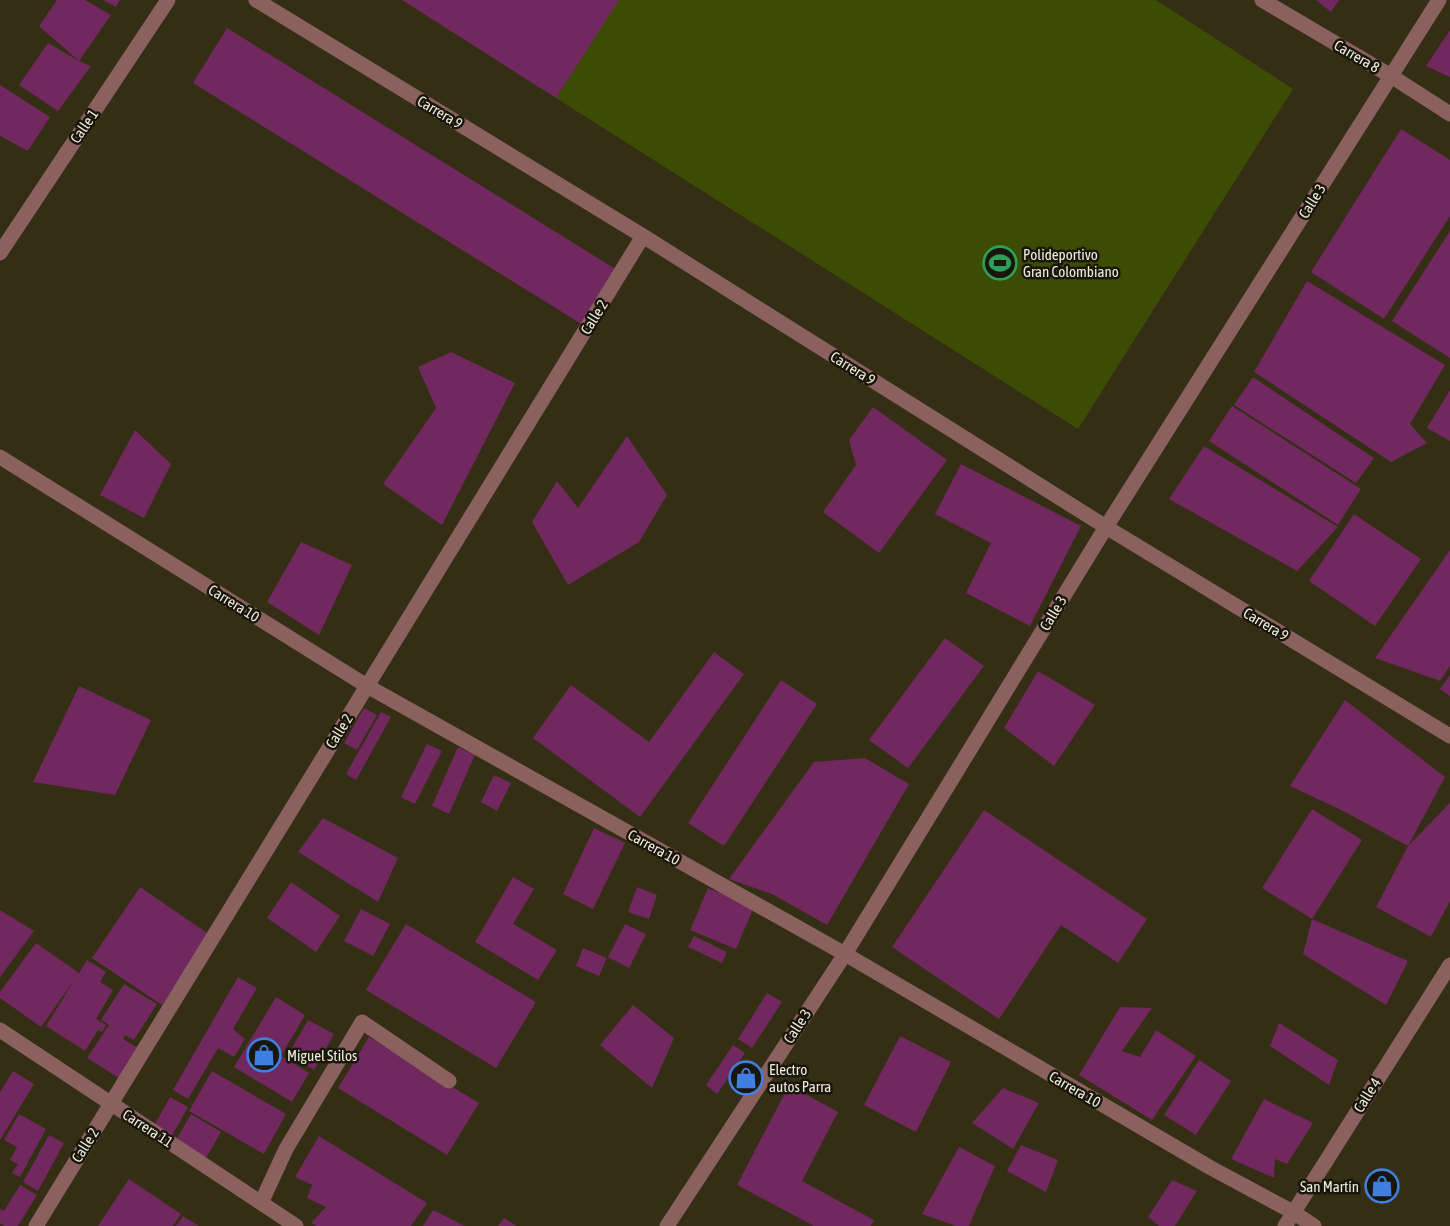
<svg xmlns="http://www.w3.org/2000/svg" width="1450" height="1226" font-family="'Asap Condensed',sans-serif">
<rect width="100%" height="100%" fill="#342e14"/>
<!-- green -->
<path fill="#3d4c05" d="M614,0h542l137,89 -215,340 -522,-331z"/>
<!-- building -->
<path fill="#70285f" d="M57,0h28l26,15 -32,46 12,5 -33,45 -39,-26 29,-42 31,18 -40,-35z
M103,0h17l-4,7z
M402,0h217l-63,98z
M1316,0h23l-8,12z
M227,28l390,242 -34,55 -390,-242z
M1450,30v47l-24,-11z
M0,85l50,32 -22,34 -28,-15z
M1401,129l49,31v56l-66,103 -73,-47z
M1450,231v127l-58,-37z
M1307,281l138,84 -35,59 17,19 -36,19 -137,-90z
M451,352l64,31 -73,142 -59,-41 53,-76 -18,-41z
M1253,377l121,81 -18,25 -122,-78z
M1450,390v51l-23,-13z
M1232,406l129,83 -23,36 -129,-84z
M873,407l74,53 -68,93 -56,-41 33,-47 -7,-25z
M135,430l36,34 -27,54 -44,-23z
M627,436l40,59 -28,47 -71,43 -36,-63 25,-41 21,27z
M1204,446l134,81 -41,44 -128,-72z
M961,464l120,62 -51,100 -64,-33 25,-50 -56,-29z
M1354,514l67,45 -46,67 -66,-45z
M301,542l51,23 -33,70 -52,-33z
M1450,550v116l-10,15 -65,-23z
M945,638l39,28 -76,102 -39,-28z
M714,652l30,22 -104,143 -107,-79 38,-53 78,57z
M1038,671l57,34 -41,61 -50,-38z
M1450,675v21l-10,-7z
M781,680l36,24 -93,142 -36,-23z
M79,686l72,34 -36,75 -82,-13z
M1345,700l100,77 -37,69 -65,-35 -53,-25z
M364,708l13,7 -20,35 -13,-7z
M381,712l10,5 -35,63 -10,-6z
M427,744l15,7 -27,53 -14,-7z
M458,747l17,8 -26,59 -17,-8z
M865,758l44,26 -82,141 -55,-31 -43,-15 85,-117z
M494,775l17,8 -14,28 -16,-9z
M1450,803v98l-19,36 -55,-30 32,-61z
M1312,809l50,31 -50,79 -50,-31z
M984,810l163,109 -29,44 -57,-38 -62,94 -107,-72z
M323,818l75,40 -20,44 -80,-50z
M594,828l31,15 -32,66 -30,-15z
M513,877l21,12 -21,35 44,26 -19,30 -63,-38z
M291,882l49,34 -24,36 -49,-34z
M140,887l70,48 -48,70 -70,-47z
M637,887l20,8 -8,24 -21,-7z
M708,888l46,19 -18,42 -46,-19z
M361,909l29,15 -17,32 -29,-15z
M0,910l34,21 -34,46z
M1312,919l96,42 -22,44 -83,-51z
M406,924l130,78 -40,66 -130,-78z
M625,924l21,10 -17,34 -21,-11z
M694,936l33,16 -5,11 -34,-16z
M36,943l43,30 8,-13 19,12 -6,10 13,8 -17,29 10,6 -4,7 -4,-2 -13,21 -39,-25 29,-47 -34,48 -41,-29v-6z
M583,948l24,10 -8,18 -23,-10z
M238,977l19,11 -24,41 12,10 -11,18 -16,-9 -30,51 -15,-9z
M124,984l33,20 -23,36 -9,-5 -2,4 15,9 -19,30 -32,-20 22,-33 -8,-5z
M767,993l15,9 -30,46 -14,-9z
M276,997l29,18 -24,41 28,17 -17,29 -58,-35z
M633,1005l41,33 -22,50 -52,-43z
M1120,1007l32,1 -30,43 18,6 16,-27 40,26 -44,64 -73,-45z
M308,1020l26,14 -20,36 -14,-9 3,-7 -11,-6z
M1279,1023l59,37 -9,25 -59,-39z
M900,1036l51,26 -35,70 -52,-27z
M369,1037l110,66 -32,52 -109,-67z
M733,1045l12,8 -28,41 -11,-9z
M1199,1060l32,21 -35,54 -32,-20z
M13,1071l21,13 -34,56v-48z
M212,1071l74,43 -22,40 -75,-43z
M789,1085l49,27 -36,69 72,39 -3,6h-57l-77,-41z
M1003,1088l36,15 -26,46 -41,-26z
M170,1097l18,10 -16,29 -18,-10z
M1264,1099l49,24 -26,41 -12,-5 -1,19 -43,-19z
M19,1114l27,15 -26,48 -8,-4 6,-9 -8,-4 7,-13 -13,-7z
M191,1114l30,18 -15,26 -30,-18z
M49,1135l15,8 -26,48 -15,-9z
M319,1136l108,67 -16,23h-94l-6,-3 15,-16 -19,-9 5,-13 -17,-8z
M1021,1145l37,15 -12,32 -39,-21z
M959,1147l36,19 -26,60h-13l-34,-12z
M129,1179l52,35 -8,12h-75z
M1172,1180l25,11 -22,35h-16l-11,-9z
M20,1185l17,10 -19,31h-13l-5,-3v-14l4,2z
M433,1210l32,16h-42z
M183,1216l16,10h-23z
M504,1218l13,8h-19z"/>
<g fill="none" stroke-linecap="round" stroke-linejoin="round">
<!-- minor -->
<path stroke="#8b6160" stroke-width="15" d="M256,0l387,236 463,291 344,209
M1262,0l129,76 59,38
M0,253l168,-253
M0,457l367,229 478,268 366,214 82,44 21,14
M0,1030l296,196
M261,1203l25,-54 76,-127 87,59
M36,1226l607,-990
M667,1226l178,-272 261,-427 333,-527
M1285,1226l165,-261"/>
</g>
<!-- icons -->
<defs>
<symbol id="stadium-ring" viewBox="-11 -11 22 22"><circle r="9.5" fill="#19160b" stroke="#2e9e5b" stroke-width="1.5"/><path d="M0-5a6.5 5 0 1 0 0 10a6.5 5 0 1 0 0-10ZM-3.5-1.8h7v3.6h-7Z" fill="#2e9e5b"/></symbol>
<symbol id="shop-ring" viewBox="-11 -11 22 22"><circle r="9.5" fill="#19160b" stroke="#3f7fe0" stroke-width="1.5"/><path d="M-5-2.5h2.3a2.7 3.5 0 0 1 5.4 0H5L5.5 6h-11ZM-1.5-2.5h3a1.5 2.3 0 0 0-3 0Z" fill="#3f7fe0"/></symbol>
</defs>
<g fill-rule="evenodd">
<use href="#stadium-ring" x="981" y="244" width="38" height="38"/>
<use href="#shop-ring" x="245" y="1036" width="38" height="38"/>
<use href="#shop-ring" x="727" y="1059" width="38" height="38"/>
<use href="#shop-ring" x="1363" y="1167" width="38" height="38"/>
</g>
<g text-anchor="middle" dominant-baseline="central" stroke-width="5" stroke-linejoin="round" paint-order="stroke">
<!-- street labels -->
<g font-size="15" fill="#efecdc" stroke="#19160b">
<text transform="translate(1357 56) rotate(30)">Carrera 8</text>
<text transform="translate(440 112) rotate(31)">Carrera 9</text>
<text transform="translate(84 126) rotate(-56)">Calle 1</text>
<text transform="translate(1312 201) rotate(-58)">Calle 3</text>
<text transform="translate(594 317) rotate(-58)">Calle 2</text>
<text transform="translate(853 368) rotate(32)">Carrera 9</text>
<text transform="translate(234 603) rotate(32)">Carrera 10</text>
<text transform="translate(1053 613) rotate(-59)">Calle 3</text>
<text transform="translate(1266 624) rotate(31)">Carrera 9</text>
<text transform="translate(339 731) rotate(-58)">Calle 2</text>
<text transform="translate(654 847) rotate(29)">Carrera 10</text>
<text transform="translate(797 1026) rotate(-57)">Calle 3</text>
<text transform="translate(1075 1089) rotate(30)">Carrera 10</text>
<text transform="translate(1367 1095) rotate(-58)">Calle 4</text>
<text transform="translate(148 1128) rotate(33)">Carrera 11</text>
<text transform="translate(85 1145) rotate(-58)">Calle 2</text>
</g>
<!-- poi labels -->
<g font-size="15" fill="#efecdc" stroke="#19160b" text-anchor="start">
<text x="1023" y="254">Polideportivo<tspan x="1023" dy="17">Gran Colombiano</tspan></text>
<text x="287" y="1055">Miguel Stilos</text>
<text x="769" y="1069">Electro<tspan x="769" dy="17">autos Parra</tspan></text>
<text x="1359" y="1186" text-anchor="end">San Martín</text>
</g>
</g>
</svg>
